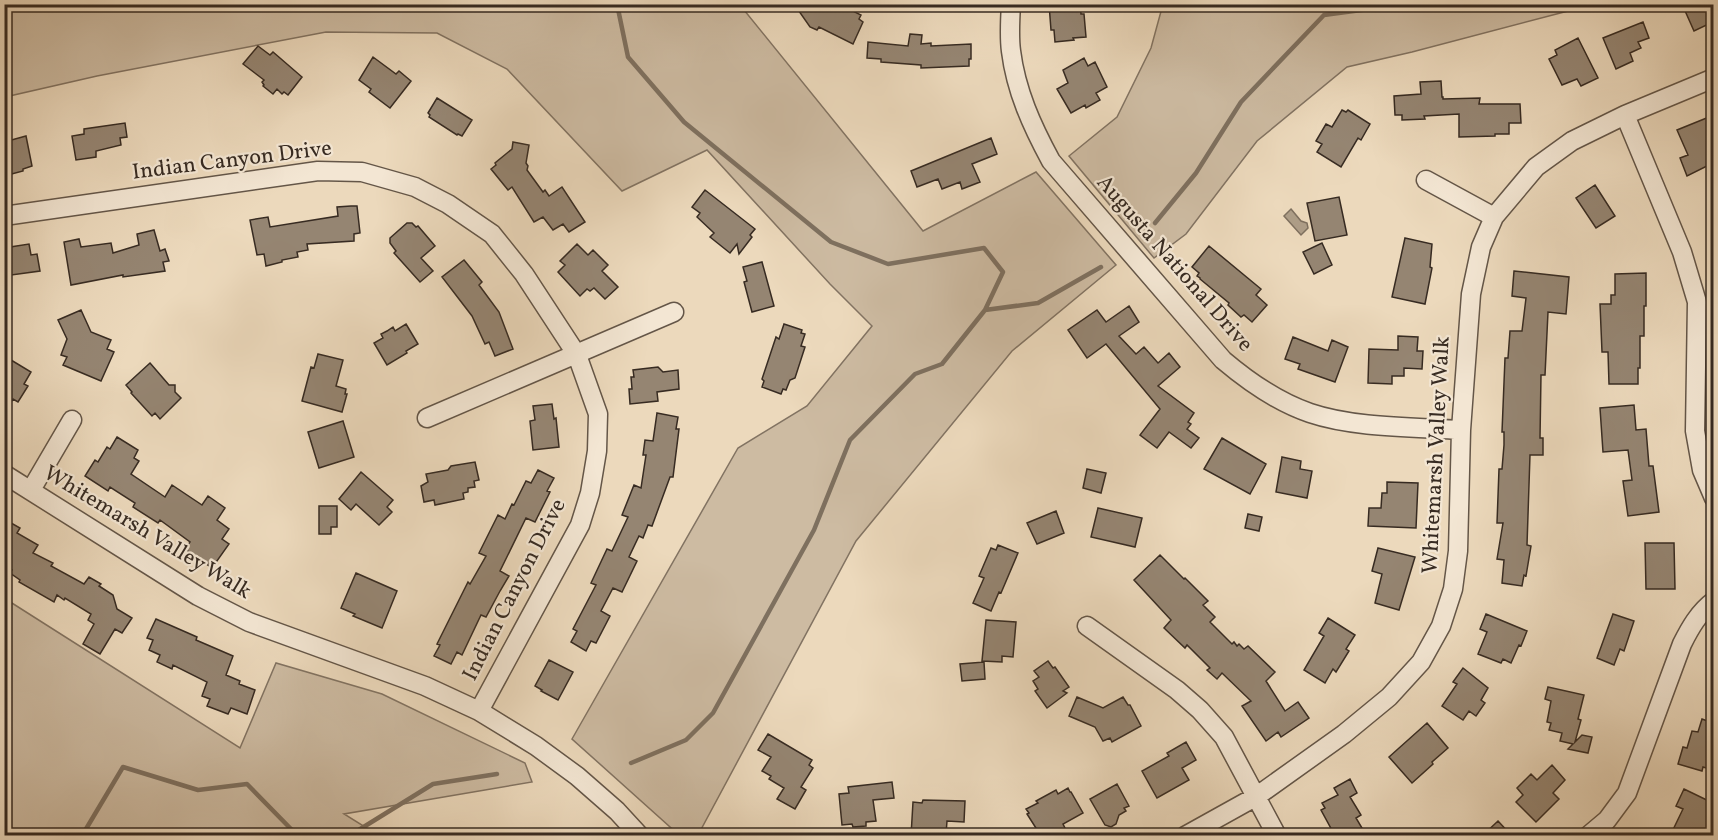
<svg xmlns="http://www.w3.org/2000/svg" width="1718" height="840" font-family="Vollkorn,serif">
<rect width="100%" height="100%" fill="#ecd9bc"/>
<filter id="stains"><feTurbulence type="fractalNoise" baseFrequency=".00333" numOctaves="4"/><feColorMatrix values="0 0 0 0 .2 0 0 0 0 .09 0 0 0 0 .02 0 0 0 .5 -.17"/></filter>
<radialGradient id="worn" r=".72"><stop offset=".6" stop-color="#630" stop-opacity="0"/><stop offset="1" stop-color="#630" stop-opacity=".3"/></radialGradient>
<!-- green -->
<path fill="#cdbba2" stroke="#827362" stroke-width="1.5" d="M1163,4h417v1l-12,6 -156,41 -65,15 -90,74 -71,93 -32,24 -85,-102 48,-39 34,-69z
M4,5h736l183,226 113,-59 80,93 -104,86 -156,190 -158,294h-19l-107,-96 166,-291 69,-42 65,-80 -42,-42 -123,-134 -85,41 -115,-122 -70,-36 -111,-1 -229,44 -92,21z
M4,598l236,150 36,-85 106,31 143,69 7,19 -188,32 34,21h-373z"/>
<!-- water -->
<path fill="#ae9e88" stroke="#7e705f" stroke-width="1.5" d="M1291,209l10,12 6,2 1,5 -7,7 -17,-19z"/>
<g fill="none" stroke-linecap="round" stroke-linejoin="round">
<!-- stream -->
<path stroke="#7e705f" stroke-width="4.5" d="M617,4l11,53 56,65 147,120 57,22 96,-16 19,24 -18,38
M1155,223l41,-50 45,-71 83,-87 82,-11
M631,763l55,-23 27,-27 101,-183 36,-90 65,-66 27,-10 43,-54 53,-7 63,-36
M76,836l7,-2 40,-67 75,23 49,-6 44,45 8,7
M349,836l84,-52 64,-10"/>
</g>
<!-- building -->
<path fill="#958572" stroke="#372b22" stroke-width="1.5" d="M794,4h45l22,11 -2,4 4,3 -10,22 -34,-17 -2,3 -7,-3z
M1049,4h31l1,10h3l2,23 -13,1 1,2 -19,2 -1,-12h-3z
M1682,4h23l8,18 -19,9z
M1643,22l6,16 -11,4 3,6 -11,5 3,8 -17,8 -13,-31z
M910,34l12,1 -1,9 10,-1v3l40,-2v15h-2v7l-48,2v-3l-40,-3v-3l-14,-1 1,-16 40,4z
M1578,38l20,40 -17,8 -4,-7 -15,6 -13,-26 8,-4 -2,-5z
M258,46l12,9 3,-3 29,25 -14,18 -4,-3 -2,2 -5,-5 -4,5 -10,-8 1,-1 -2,-3 2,-2 -21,-16z
M373,57l23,17 3,-3 12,10 -21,27 -21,-16 2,-3 -12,-9z
M1084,58l4,8 7,-4 12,25 -11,6 4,7 -14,8 -1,-3 -14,8 -14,-24 11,-6 -5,-13z
M1441,81l1,16h1v2l37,-1 -1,6h41l1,19h-12v11h-14v2l-36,1v-23l-35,2 1,3 -23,1v-5h-7l-1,-19 27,-2 -1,-12z
M437,98l35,22 -10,16 -4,-2 -1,1 -28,-18 1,-2 -2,-2z
M1342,110l4,2 2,-2 22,14 -9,16 -3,-2 -17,29 -24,-15 5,-8 -6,-3 10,-17 6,3z
M1709,117l4,10v36l-26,13 -7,-18 8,-3 -11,-25z
M125,123l2,14 -7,1 1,7 -25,6v6l-20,3 -4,-24 12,-2v-5z
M26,136l6,30 -9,3v2l-19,5v-34z
M991,138l6,16 -25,10 8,18 -18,7 -2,-7 -18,7 -4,-10 -21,8 -6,-16z
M513,142l16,3 -3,18 2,3 -1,4 16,22 2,-2 4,6 13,-9 23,35 -16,10 -6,-8 -10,6 -10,-13 -9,5 -22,-35 -4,3 -17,-21 5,-4 -1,-2 17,-14z
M1595,185l20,31 -19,12 -20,-30z
M705,190l50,39 -5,6 2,2 -13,17 -2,-10 -7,9 -20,-16 4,-4 -17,-16 3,-4 -8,-6z
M1339,197l8,38 -32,6 -8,-38z
M351,206h6l3,27 -6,1v7l-47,3 1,6 -11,2 1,5 -16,3v2l-16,4 -2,-12 -7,1 -7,-35 18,-3 2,10 68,-11 -1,-9z
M407,223h5l4,4 2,-1 17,20 -14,12 12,13 -13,11 -26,-29 2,-2 -6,-8v-5z
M154,230l6,21 5,-2 4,12 -6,1 2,9 -42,6v-2l-52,10 -7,-43 15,-3 2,8 30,-4 2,10 26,-8 -2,-11z
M1405,238l27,6 -2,23 2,1 -7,36 -33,-7z
M1322,243l10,22 -18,9 -11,-22z
M29,244l2,11 6,-1 3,17 -36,5v-28z
M577,244l11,11 5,-5 15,15 -6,6 16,16 -13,12 -11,-11 -4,3 -3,-2 -7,7 -22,-24 7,-7 -5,-4z
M1209,246l52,43 -5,6 11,10 -15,17 -8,-7 -3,2 -13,-12 1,-2 -29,-24v-1l-3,-2 2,-3 -7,-6z
M464,260l18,22 -3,3 20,27 14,37 -18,7 -6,-14 -4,2 -13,-28 -30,-39z
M762,262l12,44 -22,6 -8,-30 3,-1 -4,-14z
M1514,271l55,6 -3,37 -18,-2 -3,63h-4l-1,63h3v17h-13l-3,90 4,1 -5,30 -2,-1 -2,11 -20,-3 2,-23 -7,-1 6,-36h-6l2,-54h3l2,-24v-13h-2l3,-74h3l2,-27h12l4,-33 -14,-2z
M1646,273v33h-2v30h-4v32h-2v16h-29l-1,-32h-6l-2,-48h11v-9h4v-21z
M1129,306l10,16 -20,14 17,18 8,-7 14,16 11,-10 11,14 -22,19 36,27 -6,9 3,2 -4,5 12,9 -8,10 -22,-16 -12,16 -17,-13 20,-26 -54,-65 -19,14 -19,-28 29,-20 9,12z
M81,310l10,22 20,8 -4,9 7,3 -13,29 -38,-16 4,-8 -6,-2 6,-16 -9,-19z
M406,324l12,20 -12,7 1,2 -20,12 -13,-22 9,-5 -2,-4 6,-3 6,-4 2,4z
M784,324l18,6 -1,3 4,1 -4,12 4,1 -10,31 -5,2 -4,10 -3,-1 -2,5 -19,-7 2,-6 -2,-2 14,-42 3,2z
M1398,336l20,1 -1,14h6l-1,18 -18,-1v8h-12v8l-24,-1 1,-34 29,1z
M1293,337l35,14 4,-11 16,7 -13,35 -37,-13 2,-5 -15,-5z
M318,354l25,6 -7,26 10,3 -1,5h2l-5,18 -40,-11 9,-34 3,1z
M11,360l20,12 -7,12 4,2 -10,16 -5,-3 -9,14v-42z
M150,363l19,22h6v7l6,6 -21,21 -5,-6 -3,3 -21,-23 1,-1 -6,-7z
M658,367l5,5 15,-2 1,19 -22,3 1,9 -28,3 -1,-15h3l-1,-12h3l-1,-7z
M552,404l2,15 2,-1 3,29 -26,3 -3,-29 5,-1 -2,-14z
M1634,405l2,25 10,-1 3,37h4l6,46 -31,4 -5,-35 9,-1 -4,-30 -25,2 -3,-44z
M657,413l21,4 -2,12h3l-6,48h-3l-18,49 -4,-1 -5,13 -4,-2 -10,21 8,4 -15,31 -9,-4 -12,23 9,5 -14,27 -5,-2 -5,10 -15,-9 6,-11 -4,-2 23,-44 -5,-2 16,-34 5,2 16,-34 -6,-2 12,-30 7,3 5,-33h-3l2,-15 8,1z
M343,421l11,36 -35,11 -11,-36z
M117,437l21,13 -4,8 5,3 -8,13 34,23 7,-12 30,20 6,-9 17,12 -8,12 12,9 -7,10 7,5 -17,24 -27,-19 5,-7 -30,-22 -2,3 -25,-16 2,-4 -25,-16 -2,4 -23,-15 10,-16 3,2 9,-15 3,2z
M1222,438l44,26 -16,30 -46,-25z
M1282,457l19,4 -1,8 12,2 -5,27 -31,-6z
M475,462l4,18 -5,1 1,6 -7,1v4l-5,1 1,6 -29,6 -1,-5 -10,2 -3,-16 7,-4 -2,-8 22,-4 3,-4z
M1087,469l19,4 -5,20 -18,-5z
M538,470l16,8 -7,13 3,1 -15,30 -9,-4 -26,53 9,5 -9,15 -14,26 -5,-2 -19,40 -5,-3 -6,12 -17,-8 6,-11 -3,-1 31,-62 2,2 16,-28 -7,-3 19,-38 7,4 7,-15 2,1 12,-24 5,2z
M361,472l32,28 -6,7 5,5 -13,13 -23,-21 -5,6 -12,-11z
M1387,482l31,1 -2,45 -48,-2 1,-18h12l1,-15h5z
M319,506h18v21h-6v7h-12z
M1098,508l44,10 -7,29 -44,-10z
M1056,511l8,22 -27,11 -10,-21z
M1248,514l14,3 -3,14 -14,-3z
M4,519l16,9 -3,5 21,12 -5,8 20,10 -2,3 33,18 5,-7 12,7 -2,2 14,9 4,14 15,9 -10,15 -7,-4 -15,25 -17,-10 11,-20 -6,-4 3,-6 -26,-16 -1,2 -7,-5 -3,7 -35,-20 1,-2 -10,-7 2,-3 -3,-1 2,-4 -7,-4z
M1645,543h29l1,46h-29z
M998,545l20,8 -17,40 -2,-1 -8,19 -18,-8 11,-25 -5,-2 12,-28 5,2z
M1378,548l37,9 -16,53 -24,-7 7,-29 -10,-3z
M1160,555l24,24 1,-1 23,23 -5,4 12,12 -5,5 22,22 2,-2 3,4 2,-2 5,5 4,-3 27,26 -9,9 19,30 13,-9 11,16 -28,19 -3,-5 -12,9 -24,-35 9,-5 -29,-28 -5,6 -10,-9 3,-2 -23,-23 -2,3 -21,-20 7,-8 -37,-40z
M356,573l41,18 -15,37 -29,-12 2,-2 -14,-6z
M1486,614l41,17 -6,15 -2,-1 -8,18 -8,-4 -2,4 -23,-9 9,-22 -7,-3z
M1613,614l21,7 -10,30 -4,-2 -6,16 -17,-7z
M1328,618l27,17 -9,14 3,2 -13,21 -3,-3 -8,14 -21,-13 20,-34 -5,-3z
M156,619l41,18 -1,3 37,16 -7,19 14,6 -1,3 16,6 -8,24 -16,-6 -3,6 -21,-8 3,-7 -8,-3 5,-14 -34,-17 -1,4 -15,-7 3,-7 -11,-5 4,-10 -6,-2z
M986,620l30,2 -3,35 -11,-1v6l-20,-1z
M549,660l24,12 -15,28 -17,-9 1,-1 -7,-4z
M1048,661l5,7 2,-1 14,20 -6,4 4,2 -20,15 -12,-17 3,-2 -5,-8 6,-4 -5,-6z
M984,662l1,17 -23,2 -2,-17z
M1463,668l25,20 -7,12 4,3 -9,13 -7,-5 -6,9 -21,-14 15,-22 -4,-2z
M1548,687l36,8 -6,24 3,1 -6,22 7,-7 10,2 -4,16 -20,-4 5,-5 -13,-3 2,-8 -13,-3 2,-7 -4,-1 4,-21 -6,-2z
M1077,697l26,11 20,-11 5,8h2l11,21 -29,16 -2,-4 -7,3 -8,-14 -26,-11z
M1702,719l11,4v47l-10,-3 -1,4 -24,-7 5,-17 4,1 5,-17 6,1z
M1427,723l21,25 -16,14 1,2 -21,19 -23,-26z
M768,734l44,26 -3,5 4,3 -12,19 5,3 -11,19 -18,-10 7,-11 -15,-9 2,-3 -9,-5 9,-14 -13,-7z
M1186,742l10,18 -14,8 7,12 -32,18 -15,-27 27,-15 -2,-3z
M1552,765l13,15 -12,13 6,6 -23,23 -20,-20 7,-7 -6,-7 14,-14 6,6z
M1350,779l7,14 -7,4 11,18 -5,3 6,10 -13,8h-10l-3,-5 -3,1 -12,-22 4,-2 -3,-5 16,-8 -4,-7z
M892,782l2,16 -21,2 3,21 -10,1v4l-13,1 -1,-3 -10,1 -3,-31 10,-1 -1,-6z
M1117,784l12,22 -5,2 2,3 -7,4 -3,9 -5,3 -6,-2 -15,-26z
M1068,788l2,4h1l12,21 -20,11 6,12h-28l-14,-22 2,-1 -3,-4 12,-6 -2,-2 20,-11 2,4z
M1684,789l29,14v25l-4,-2 -4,10h-35l13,-27 -7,-3z
M923,800l42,1 -1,21 -17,-1 -1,13 -35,2 2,-34 9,1z
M1498,821l14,15h-30z"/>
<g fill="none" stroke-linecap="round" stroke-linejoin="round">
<defs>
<path id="street" d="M1011,4c-1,16 -2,32 0,47 5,40 21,75 40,110l172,199c26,22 54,42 87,53 44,15 105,14 151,17
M1625,115l57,137 15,50 -2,129 7,39 12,28
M1426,180l68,37
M4,216l314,-45 44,1 53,15 33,17 44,30 32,40 53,81 21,59 -1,37 -7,42 -10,32 -101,186
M427,418l247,-106
M4,474l194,122 51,26 176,64 54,25 57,35 41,30 40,35 23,25
M31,490l41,-70
M1087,626l90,64 23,20 24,27 53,99
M1185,836l72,-40 87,-62 45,-37 32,-35 20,-36 12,-37 5,-38 3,-121 10,-136 10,-47 13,-30 42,-50 36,-26 53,-26 89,-37
M1588,836l19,-16 20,-27 55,-149c8,-16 17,-32 32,-43"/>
</defs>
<!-- street casing -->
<use href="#street" stroke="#645648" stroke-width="21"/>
<!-- street -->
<use href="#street" stroke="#f3e6d3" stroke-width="18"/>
</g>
<g text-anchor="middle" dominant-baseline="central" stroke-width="4.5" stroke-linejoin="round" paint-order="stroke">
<!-- street labels -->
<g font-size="22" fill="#372b22" stroke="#f3e6d3">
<text transform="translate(232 161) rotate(-7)">Indian Canyon Drive</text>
<text transform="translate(1174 264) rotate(49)">Augusta National Drive</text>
<text transform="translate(1437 455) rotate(-87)">Whitemarsh Valley Walk</text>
<text transform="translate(147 533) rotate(31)">Whitemarsh Valley Walk</text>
<text transform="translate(515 590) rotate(-63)">Indian Canyon Drive</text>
</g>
</g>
<!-- margin -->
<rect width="1718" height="840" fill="none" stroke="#ecd9bc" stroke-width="24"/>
<rect x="6" y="6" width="1706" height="828" fill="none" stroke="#372b22" stroke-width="3"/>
<rect x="12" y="12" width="1694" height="816" fill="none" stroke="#372b22" stroke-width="1.5"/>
<rect width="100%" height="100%" filter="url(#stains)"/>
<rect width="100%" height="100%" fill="url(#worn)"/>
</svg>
